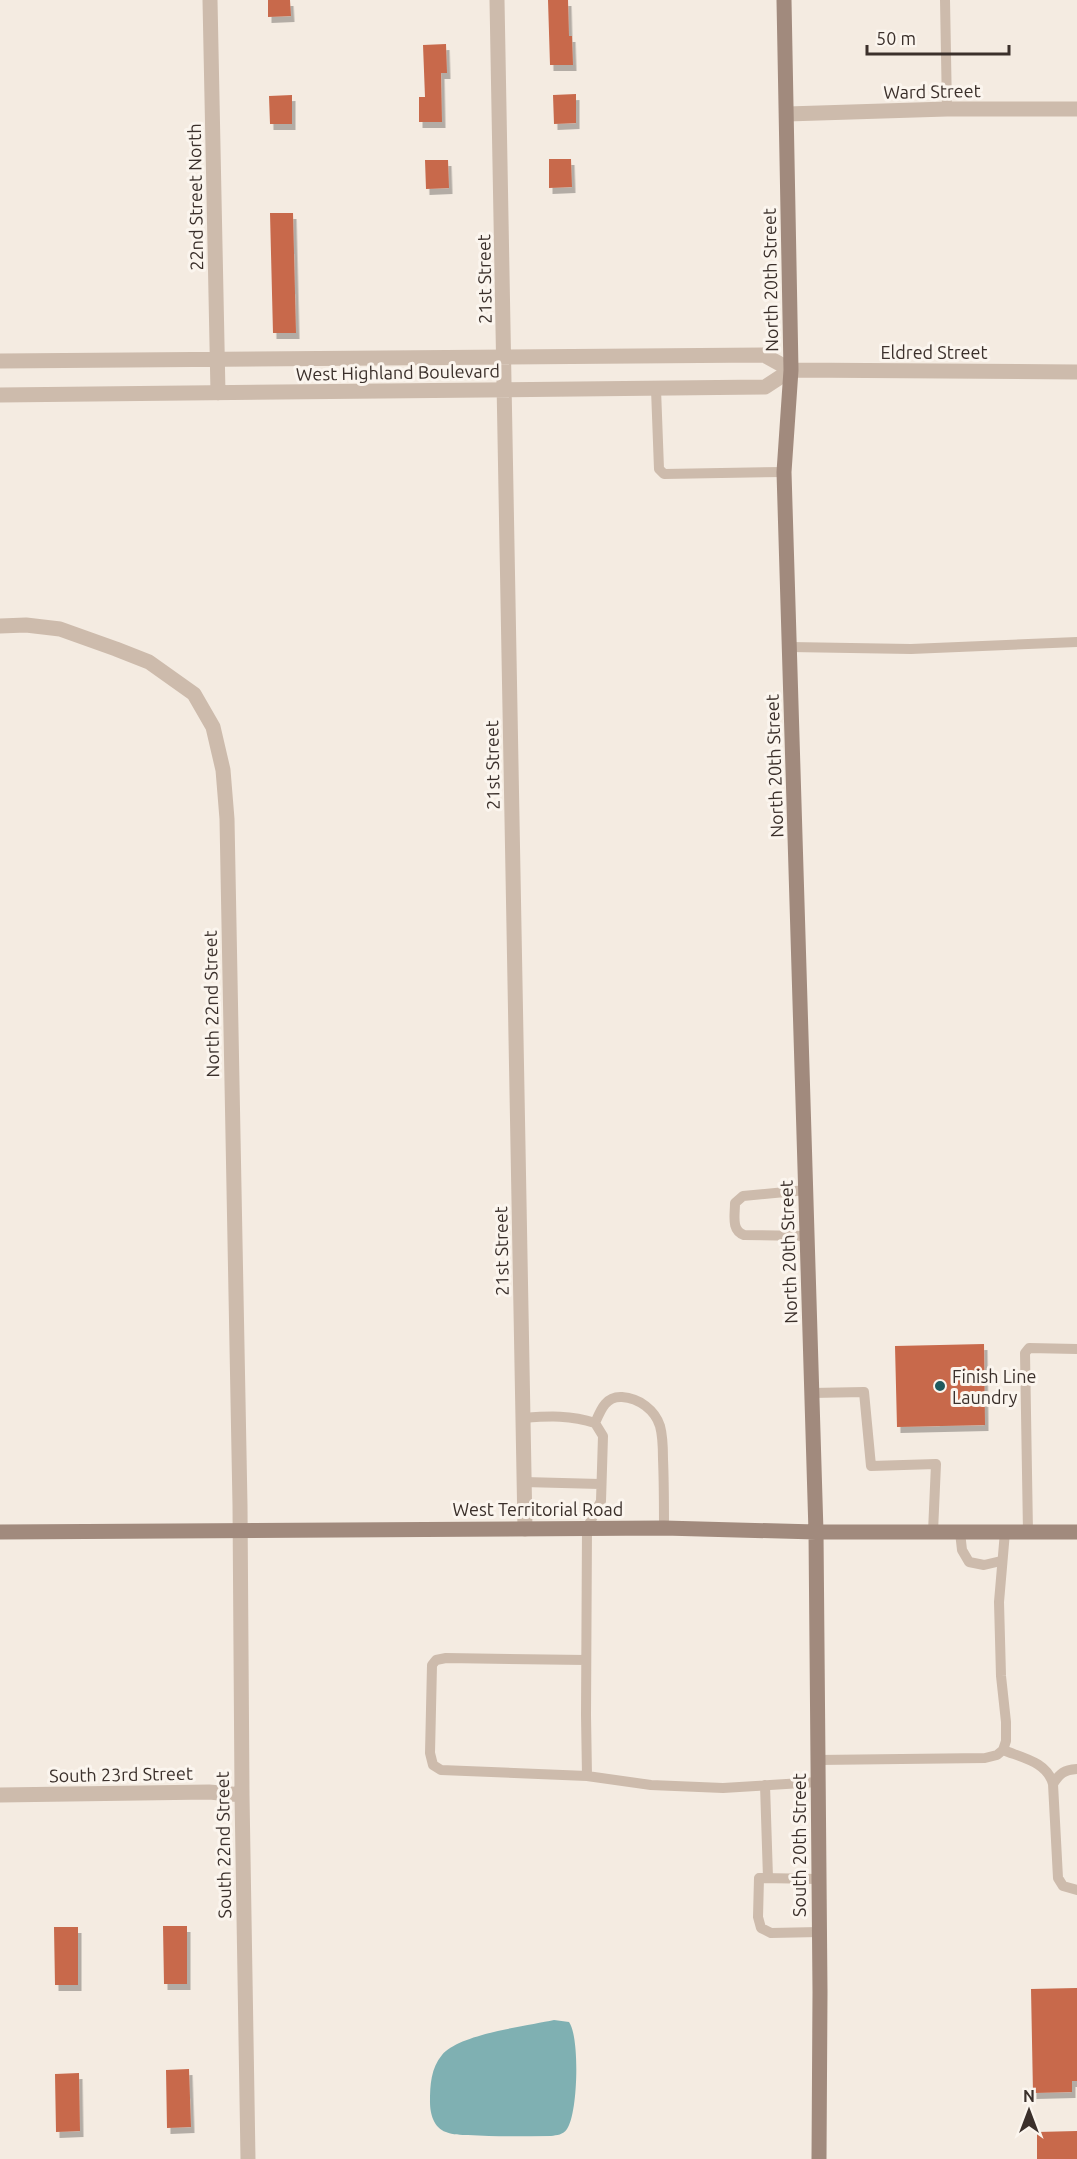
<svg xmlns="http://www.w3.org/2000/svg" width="1077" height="2159" font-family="Ubuntu,sans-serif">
<defs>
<filter id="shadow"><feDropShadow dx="3.5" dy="6" stdDeviation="0" flood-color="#0004"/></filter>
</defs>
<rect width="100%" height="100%" fill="#f4ebe1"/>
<!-- water -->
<path fill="#7fb0b2" d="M554,2020l15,2c11,15 9,92 -2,107 -4,6 -10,6 -16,7 -28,0 -55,1 -83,-1 -7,0 -15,0 -22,-3 -12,-4 -16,-18 -16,-30 0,-17 1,-34 12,-47 17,-21 85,-29 112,-35z"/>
<!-- building -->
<path fill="#c8694b" filter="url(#shadow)" d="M268,0h22l1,16 -23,1z
M548,0h20l1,36h3l1,29h-23z
M446,44l1,29h-6l1,49h-23v-25h6l-2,-52z
M576,94v29l-22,1 -1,-29z
M292,95v29h-22l-1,-28z
M549,159h22l1,28 -23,1z
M425,160h23l1,28 -23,1z
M270,213h23l3,120h-23z
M984,1344l1,81 -88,2 -2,-81z
M163,1926h24v58h-23z
M54,1927h24v58h-23z
M1077,1988v93h-5v11l-39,1 -2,-104z
M189,2069l2,58 -24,1 -1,-58z
M79,2073l1,58 -24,1 -1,-58z
M1077,2131v28h-40v-27z"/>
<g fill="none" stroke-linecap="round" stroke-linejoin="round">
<!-- lane -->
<path stroke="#cdbbac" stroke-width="10" d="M945,0l2,109
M656,389l3,80 5,5 120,-2
M790,647l121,2 166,-7
M806,1190l-63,6 -8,7c0,13 -4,27 9,32l63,1
M812,1393l52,-1 7,74 65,-2 -3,68
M524,1418c25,-2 47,-3 71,5l8,13 -2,65 -14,27 -1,187 1,61 64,9 72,3 95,-6
M595,1423c6,-14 11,-27 27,-26 17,1 33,13 38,29 3,11 3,22 3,33 1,23 1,46 1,69
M524,1482l76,2
M960,1532l2,18 7,12 15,3 17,-4
M1028,1532l-3,-179 4,-5 48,1
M586,1660l-140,-2 -10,2 -4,5 -2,88 3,12 8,5 146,6
M1003,1750c20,8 44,12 50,34l5,94 5,8 14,4
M818,1760l167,-2 12,-3 6,-5 3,-9v-19l-5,-46 -2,-74 6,-70
M1053,1784c7,-11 11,-14 24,-15
M765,1785l3,93
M819,1879l-60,-1 -1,39 3,11 10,5 48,-1"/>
<!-- street -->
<path stroke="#cdbbac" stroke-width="15" d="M210,0l8,393
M497,0l28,1529
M787,114l160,-5h130
M0,361l764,-6 27,15 286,2
M0,395l765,-8 26,-17
M0,626l26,-1 34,4 56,20 33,13 45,32 19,33 10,43 4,49 13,686 2,290 6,364
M0,1795l209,-3 33,3"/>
<!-- secondary -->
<path stroke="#a18a7d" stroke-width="15" d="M784,0l7,370 -7,102 32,1060 4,460 -1,167
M0,1532l664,-4 152,4h261"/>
</g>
<!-- markers -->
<circle fill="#1f5a5e" stroke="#fbf5ee" stroke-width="2" cx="940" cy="1386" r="6"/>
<g text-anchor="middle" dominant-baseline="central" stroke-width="6" stroke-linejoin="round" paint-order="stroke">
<!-- street labels -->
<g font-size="18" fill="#3b302b" stroke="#fbf5ee">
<text transform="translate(932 91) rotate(-1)">Ward Street</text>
<text transform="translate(195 197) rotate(-91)">22nd Street North</text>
<text transform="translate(484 279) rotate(-91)">21st Street</text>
<text transform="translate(770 280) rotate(-91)">North 20th Street</text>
<text x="934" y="352">Eldred Street</text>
<text transform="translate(398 372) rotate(-1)">West Highland Boulevard</text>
<text transform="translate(492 765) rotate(-91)">21st Street</text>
<text transform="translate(774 766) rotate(-92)">North 20th Street</text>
<text transform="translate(211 1004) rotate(-91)">North 22nd Street</text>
<text transform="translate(501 1251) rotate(-91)">21st Street</text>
<text transform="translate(788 1252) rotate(-92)">North 20th Street</text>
<text x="538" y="1509">West Territorial Road</text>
<text transform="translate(121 1774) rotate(-1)">South 23rd Street</text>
<text transform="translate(223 1845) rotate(-91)">South 22nd Street</text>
<text transform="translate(799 1845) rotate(-90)">South 20th Street</text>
</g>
<!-- poi labels -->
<g font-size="18" fill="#3b302b" stroke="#fbf5ee" text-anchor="start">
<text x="952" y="1376">Finish Line<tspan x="952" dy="21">Laundry</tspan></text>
</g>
</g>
<!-- north arrow -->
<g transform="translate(1029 2111)" stroke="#fbf5ee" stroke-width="4.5" paint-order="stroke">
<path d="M0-4.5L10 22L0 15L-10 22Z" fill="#3b302b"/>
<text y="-9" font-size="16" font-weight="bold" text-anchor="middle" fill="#3b302b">N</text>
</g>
<!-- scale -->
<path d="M867 45v9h142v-9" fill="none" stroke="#3b302b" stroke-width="3"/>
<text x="876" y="45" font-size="18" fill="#3b302b" stroke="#fbf5ee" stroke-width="4.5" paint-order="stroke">50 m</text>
</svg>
